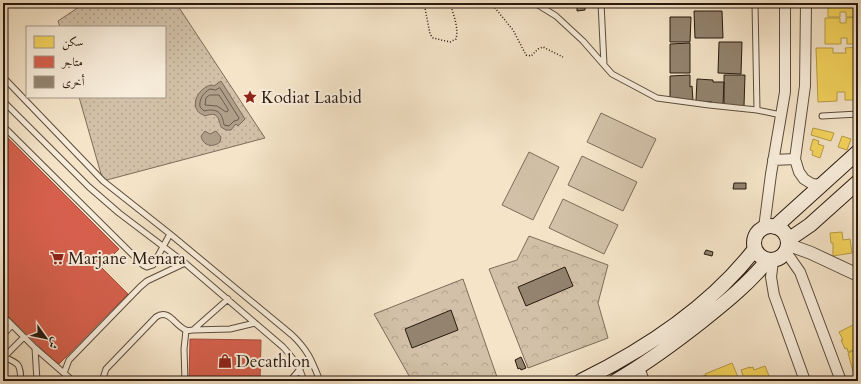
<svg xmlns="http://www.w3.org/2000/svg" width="861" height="384" font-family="Cardo,Amiri,serif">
<defs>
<pattern id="forest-crowns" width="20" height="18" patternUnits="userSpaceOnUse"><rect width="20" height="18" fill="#d2c1a8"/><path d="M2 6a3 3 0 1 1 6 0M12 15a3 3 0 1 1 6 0" fill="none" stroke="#b4a58f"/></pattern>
<pattern id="park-dots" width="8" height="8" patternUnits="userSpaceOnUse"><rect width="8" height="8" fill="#d2c1a8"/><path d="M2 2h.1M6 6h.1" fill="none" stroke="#b4a58f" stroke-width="1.8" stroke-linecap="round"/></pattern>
</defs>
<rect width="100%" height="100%" fill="#f5e4c8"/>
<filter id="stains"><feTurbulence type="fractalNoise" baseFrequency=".005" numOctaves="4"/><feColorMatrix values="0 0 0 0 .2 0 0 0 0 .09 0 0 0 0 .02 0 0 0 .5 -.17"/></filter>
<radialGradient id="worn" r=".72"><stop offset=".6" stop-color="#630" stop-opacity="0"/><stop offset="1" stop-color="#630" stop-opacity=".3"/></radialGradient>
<!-- grass -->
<path fill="#d2c1a8" stroke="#7d6d5b" d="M601,113l55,26 -14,29 -55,-26z
M529,152l30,15 -26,53 -31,-15z
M582,156l55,26 -14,29 -55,-26z
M563,199l55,26 -14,29 -55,-26z"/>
<!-- forest -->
<path fill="url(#forest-crowns)" stroke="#7d6d5b" d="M529,236l79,29 -10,38 10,35 -80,30 -39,-99 28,-9z
M463,279l34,98 -14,4h-71l-38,-67z"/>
<!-- park -->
<path fill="url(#park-dots)" stroke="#7d6d5b" d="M85,3h91l89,135 -162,43 -24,-84h86v-70h-105l-2,-6z"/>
<!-- water -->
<path fill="#af9f89" stroke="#796958" d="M221,81l24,38 -7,7 -2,-2 -5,6h-5l-5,-3c-3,-9 -3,-16 -16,-11 -3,-2 -7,-3 -8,-6 -6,-10 5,-24 15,-25l2,1z
M205,131l5,3 6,-3 5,6 -1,5c-7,6 -17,4 -19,-6z"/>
<!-- homes -->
<path fill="#f6d55c" stroke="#b89d45" d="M828,3h30v14h-12v-5h-6v5h-12z
M858,17v27h-11v-6h-6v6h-16v-26h15v5h6v-5z
M858,47v53h-13v-8h-8v9l-19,1 -2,-54h17v5h13l-1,-5z
M813,128l21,5 -3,8 -20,-6z
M842,136l9,3 -4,11 -9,-3z
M813,139l6,2 -1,3 6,2 -4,12 -8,-3 1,-4 -3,-1z
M842,232l1,8 7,-1 2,14 -19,3v-13h-2l-1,-10z
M857,323l1,25 -10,4 -1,-4 -2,1 -4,-9h2l-4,-8z
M858,349v30h-1l-1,-5 -2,1 -6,-22z
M732,363l6,14 -2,1 1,3h-29l-3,-7z
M765,366l6,15h-26l-4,-11 9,-3v1l3,-1 1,3z
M706,375l2,6h-19z"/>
<!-- shops -->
<path fill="#d6604d" stroke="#a24b3a" d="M3,133l116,116 -18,18 27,27 -70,71 -55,-54z
M190,339l71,1 -1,41h-71z"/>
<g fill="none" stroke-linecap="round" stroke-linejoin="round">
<!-- shore -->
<path stroke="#6c5c4c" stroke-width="1" d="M220,88l19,30 -1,2 -4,1 -5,5 -5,-1c-2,-13 -7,-17 -20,-14l-4,-4c-1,-8 3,-14 10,-18l5,1z
M210,95h9l9,14v2l-2,1 -9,-6 -12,-1 1,-7z"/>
</g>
<!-- building -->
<path fill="#93836f" stroke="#28190e" d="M577,3h8v7l-8,1z
M694,11h28l1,27h-28z
M670,17h21l-1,25h-20z
M719,42h23l-1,32 -23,-1z
M690,43v30h-20v-29z
M690,75v12l2,-1 1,15h-14v-3h-9v-22z
M724,75h21l-1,31h-20z
M697,79l16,1v2h11l-1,23 -11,-1v-2l-16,-1z
M734,183h12v6h-13z
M706,250l7,2 -1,4 -8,-2z
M565,267l8,19 -47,20 -8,-19z
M451,310l7,20 -46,18 -7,-19z
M521,357l5,11 -5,2 -1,-2 -2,1 -3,-9z"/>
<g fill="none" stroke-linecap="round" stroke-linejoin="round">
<defs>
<path id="service" d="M535,3l21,13 27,25 21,24
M601,3l3,62 8,9 45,24 52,7 48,5 24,5
M755,3l2,107
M3,77l100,104 67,53 122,101c16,15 20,26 28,46
M3,101l86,86 30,26 66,50 98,84c10,11 17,20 21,34
M822,116l36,-2
M3,126l140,139 4,2 6,-2 17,-31
M3,316l32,32 2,33
M193,330l37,-1 25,-6
M3,335l9,-10
M35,348l38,33
M4,357c16,7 16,7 17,24
M3,358l21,-21
M64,373l5,-13 71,-73 7,-6 38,-18
M102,381l4,-12 50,-52c13,-9 19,9 30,13 2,1 5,0 7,0l35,-31
M185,381l-1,-32 2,-19
M290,381l10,-12"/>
<path id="minor" d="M806,3l-1,83 -10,73 4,13 5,7 8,5 10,1
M773,160l22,-1
M764,228l7,-54 14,-82v-89
M786,252l14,20 41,109
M773,261l-2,16 3,18 31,86
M639,368l5,13"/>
<path id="tertiary" d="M789,245l22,8 47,22"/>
<path id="secondary" d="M754 243a17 17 0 1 1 34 0a17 17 0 1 1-34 0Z
M775,227l83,-75
M788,240l22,-15 48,-43
M581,381c65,-32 129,-74 174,-132
M616,381c31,-18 58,-38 86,-60 25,-20 45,-36 66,-61"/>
</defs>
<!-- service casing -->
<use href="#service" stroke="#5b4c3c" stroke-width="7"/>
<!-- minor casing -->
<use href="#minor" stroke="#5b4c3c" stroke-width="12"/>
<!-- tertiary casing -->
<use href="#tertiary" stroke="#5b4c3c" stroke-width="14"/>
<!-- secondary casing -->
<use href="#secondary" stroke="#28190e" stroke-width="16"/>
<!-- path -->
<path stroke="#28190e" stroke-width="1.5" stroke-dasharray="1 2" stroke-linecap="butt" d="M424,3l6,31 3,4 17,4 6,-3c3,-12 -3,-25 -6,-36
M491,3l22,27 13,25 5,1 7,-7 5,-2 20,10"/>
<!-- service -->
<use href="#service" stroke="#f8eddb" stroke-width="5"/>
<!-- minor -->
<use href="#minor" stroke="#f8eddb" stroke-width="10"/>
<!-- tertiary -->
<use href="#tertiary" stroke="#f8eddb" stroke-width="12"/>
<!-- secondary -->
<use href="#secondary" stroke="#f8eddb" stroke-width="14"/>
</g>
<!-- icons -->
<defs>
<symbol id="sight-bare" viewBox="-9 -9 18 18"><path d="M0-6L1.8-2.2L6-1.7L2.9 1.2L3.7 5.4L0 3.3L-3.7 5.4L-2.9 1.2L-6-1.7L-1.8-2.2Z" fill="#8f2418" stroke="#f8eddb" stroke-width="2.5" paint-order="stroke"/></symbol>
<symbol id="supermarket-bare" viewBox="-9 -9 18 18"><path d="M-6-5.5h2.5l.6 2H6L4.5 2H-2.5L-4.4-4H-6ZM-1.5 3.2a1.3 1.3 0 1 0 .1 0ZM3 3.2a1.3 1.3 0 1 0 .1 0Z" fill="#8f2418" stroke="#f8eddb" stroke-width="2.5" paint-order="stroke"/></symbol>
<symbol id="shop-bare" viewBox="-9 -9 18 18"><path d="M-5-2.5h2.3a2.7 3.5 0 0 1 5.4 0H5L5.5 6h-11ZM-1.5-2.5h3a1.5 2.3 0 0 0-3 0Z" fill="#8f2418" stroke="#f8eddb" stroke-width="2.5" paint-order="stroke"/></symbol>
</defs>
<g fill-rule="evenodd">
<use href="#sight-bare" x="240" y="87" width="20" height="20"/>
<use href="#supermarket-bare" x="47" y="248" width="20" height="20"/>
<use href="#shop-bare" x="215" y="351" width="20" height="20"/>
</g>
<g text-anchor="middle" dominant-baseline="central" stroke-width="4" stroke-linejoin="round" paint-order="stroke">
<!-- poi labels -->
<g font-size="17" fill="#28190e" stroke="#f8eddb" text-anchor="start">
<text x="261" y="97">Kodiat Laabid</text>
<text x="68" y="258">Marjane Menara</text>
<text x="236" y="361">Decathlon</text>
</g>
</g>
<!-- margin -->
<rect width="861" height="384" fill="none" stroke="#f5e4c8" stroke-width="16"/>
<rect x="4" y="4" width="853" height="376" fill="none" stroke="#28190e" stroke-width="2"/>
<rect x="8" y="8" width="845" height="368" fill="none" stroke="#28190e"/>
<!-- legend -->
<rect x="26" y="26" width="140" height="72" fill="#f8eddb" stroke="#a59889"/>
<rect x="34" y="36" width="20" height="12" fill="#f6d55c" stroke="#a59889"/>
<text x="62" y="46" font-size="12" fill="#28190e">سكن</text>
<rect x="34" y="56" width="20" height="12" fill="#d6604d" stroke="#a59889"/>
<text x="62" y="66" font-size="12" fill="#28190e">متاجر</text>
<rect x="34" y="76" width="20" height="12" fill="#93836f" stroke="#a59889"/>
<text x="62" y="86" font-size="12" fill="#28190e">أخرى</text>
<!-- north arrow -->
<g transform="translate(46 338) rotate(123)" stroke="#f8eddb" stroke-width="3" paint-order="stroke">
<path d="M0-3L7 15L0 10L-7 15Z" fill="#28190e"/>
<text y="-6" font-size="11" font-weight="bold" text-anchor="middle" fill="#28190e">ش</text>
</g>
<rect width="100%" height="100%" filter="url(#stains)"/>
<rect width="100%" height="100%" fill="url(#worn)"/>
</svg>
